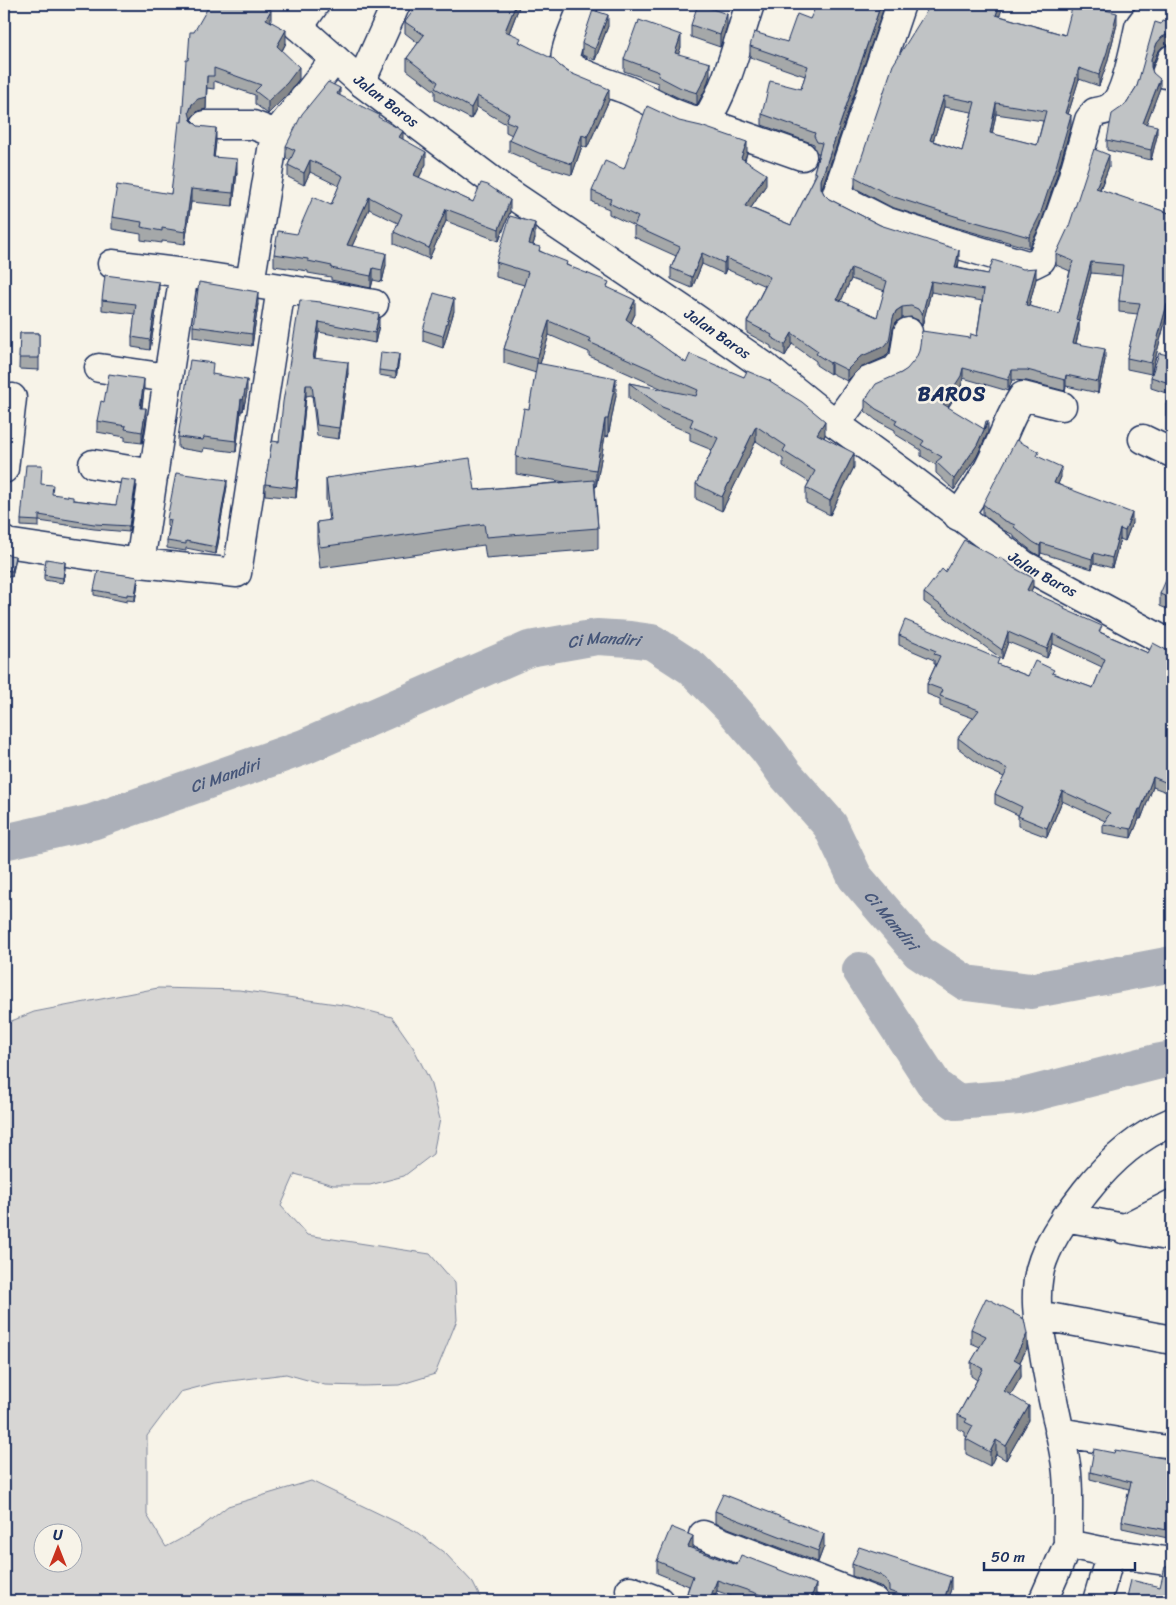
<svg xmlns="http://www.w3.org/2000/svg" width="1176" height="1605" font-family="Sriracha,sans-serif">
<rect width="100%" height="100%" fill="#f7f3e8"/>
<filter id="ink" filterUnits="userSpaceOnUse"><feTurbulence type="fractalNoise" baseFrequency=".02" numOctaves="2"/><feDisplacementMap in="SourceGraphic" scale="10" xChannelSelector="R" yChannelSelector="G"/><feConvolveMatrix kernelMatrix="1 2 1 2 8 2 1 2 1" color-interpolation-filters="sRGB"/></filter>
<g filter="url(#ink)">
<!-- green -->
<path fill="#d7d6d4" stroke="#798299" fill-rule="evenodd" d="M158,988l81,2 111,16 42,11 21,30 17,34 10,38 -7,35 -29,22 -34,9h-37l-38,-11 -14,32 26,29 123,19 25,29 2,37 -22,54 -36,11 -36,1 -38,-1 -39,-11 -72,9 -34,9 -33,44v79l19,32 33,-18 29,-23 83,-25 104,50 31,23 27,29 9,18h-478v-577l30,-12zM42,1532h30v30h-30z"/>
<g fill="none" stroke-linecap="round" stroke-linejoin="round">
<!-- river -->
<g stroke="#acb0b9" stroke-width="36">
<path id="s1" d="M4,842l88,-20 212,-75 225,-98 68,-12 33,2 22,3 40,26 39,39 37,43 17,24 45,51 25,52 64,75 47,31 64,8 142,-27"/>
<path d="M860,970l76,117 20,15 63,-5 137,-35 16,-3"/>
</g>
<defs>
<path id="minor" d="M584,4c-4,10 -22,49 -18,57 4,11 49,24 61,29 25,11 50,29 78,32 23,-35 32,-79 45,-118
M901,4l-65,192 49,25 68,22 74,22 6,-1 8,-4 13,-28 17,-49 18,-63 6,-8c7,-1 13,-2 18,-7 13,-11 22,-60 26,-78 10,-16 17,-14 33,-9
M299,27l16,-23
M1166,74l6,-15
M361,82l35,-78
M705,122l97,34
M205,125h48l23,9
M112,264l72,9
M250,283l22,-133 4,-16 59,-75
M281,288l93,16
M99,368l69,10
M836,424l30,-42 29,-12 9,-11 4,-27
M1143,439l29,14
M93,464l61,10
M4,469l8,-71
M958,516c12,-17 24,-34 33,-53 11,-22 18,-47 32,-67l39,10
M4,541l2,2 134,20 97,10 44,-285 -97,-15 -44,290
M1172,1122c-34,14 -62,39 -85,68 -17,22 -34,43 -44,70 -11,29 -5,64 1,93 6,38 16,75 22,112 4,26 1,53 2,79l43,9 61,9
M1065,1217l107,20
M1123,1229l49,-25
M1038,1315l134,25
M1059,1432l113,19
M703,1535l171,66
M630,1590l29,11
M1043,1601l25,-57
M1097,1601l14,-48"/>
<g id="major">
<path id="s2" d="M273,4l88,78 138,104 186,125 79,55 72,58 73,53 115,88 148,80"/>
</g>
</defs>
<!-- minor casing -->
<use href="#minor" stroke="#1b2f5e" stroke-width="31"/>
<!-- major casing -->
<use href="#major" stroke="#1b2f5e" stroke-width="31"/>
<!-- minor -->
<use href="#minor" stroke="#f7f3e8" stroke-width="28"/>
<!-- major -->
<use href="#major" stroke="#f7f3e8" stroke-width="28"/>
</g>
<!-- wall -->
<path fill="#a5a8a9" stroke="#1b2f5e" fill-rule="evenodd" d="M519,4v3l-10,26 12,10 39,23 49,34 -22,48 -5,-2 -10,29 -33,-10 -30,-13v-12l3,-5 -6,-3v-8l-29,-17 -6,12 -36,-19v-9l-28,-21v-12l11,-15 -13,-10v-11l20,-14z
M885,4l-63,186 2,4 5,5 51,26 79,36 -1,7 30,6 48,5 -7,27 30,8 11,-43 -14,-6v-11l53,-88 -9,24 72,24 -1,101h-4l-16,59 -24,-5v-11l11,-44 -19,-2v-11l3,-25 -31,-3 -12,46v12l-3,12 29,17 -7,33 -32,-7 -1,5 -38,-10 -15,-1 -4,11 -45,-13 -2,9 -13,21 40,24 -11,24 -23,34 -18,-17v-8l-15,-9v-6l-26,-16v-4l-19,-10 -11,-9v-11l36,-27 69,-35 7,-2 5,-35 -51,-9 -9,34 -4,-6 -7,-3 -9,1 -6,4 -3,7 -4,23 -4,5 -25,11 -13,13 -16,-8 -1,1 -14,-9v-4l-24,-17 -7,12 -14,-8v-2l-24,-13v-11l18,-36 -39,-17 -2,5 -22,-10 -10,24 -21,-9v-11l5,-12 -42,-19v-11l-25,-12v-5l-17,-7v-11l32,-22 123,-16 -2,8 21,24 -15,23 40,17 23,-46v-7l5,-19h-2l-3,-6v-3l-52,-19v-11l39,-25 4,-13 -55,-19v-11l37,-4 23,-23zM851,279l34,12 -8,26 -36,-16z
M1000,16l65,19 52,-11 -10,39 -8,23 -20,-7 -11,35 3,12 -15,52 -16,48 -11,22 -71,-20 -67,-21 -36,-19v-11zM944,107l28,5 -10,39 -29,-10zM996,114l47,7 -6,24 -45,-11z
M271,22l15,21 -4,8 17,28 -12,16 -19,19 -13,-10v-9l-41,-14v8l-7,-1 -1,21 -8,2 -6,6 -1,2 7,7 18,15 -2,16 23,15 -4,34 -42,-4 -6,42 -23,-3v2l-21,-3v-6l-29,-5v-12l59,-23 11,-72 6,-62 6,-28z
M1172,23v21h-3l-7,3 -5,6 -6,16 9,19 -14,36 11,12 -6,24 -44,-10v-10l18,-35 12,-19 24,-62z
M691,25l36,1 -7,21 -29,-10z
M608,26l-13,34 -13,-5v-12z
M681,47l-3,7 32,21 -4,13 -9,17 -16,-6 -23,-11v-5l-34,-12v-12z
M340,96l39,22 24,21 23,25 -7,14 54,24 37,10 -11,29 -53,-20 -17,38 -35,-15v-12l4,-9 -29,-14 -17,37 34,19 -4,17 -9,-2 -2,8 -40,-8v-3l-23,-4v-2l-34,-5v-12l57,-49 8,-19 -29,-14 -6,13 -16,-8v-12l2,-5 -4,-2v-12z
M535,238l-2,7 7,6 27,14 42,23 26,26 -4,9 55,40 58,14 27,6 54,52 -1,2 30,30 -24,48 -24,-12v-15l3,-6 -26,-16v-7l-27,-18 -34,70 -26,-12v-15l16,-34 -22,-9v-8l-28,-12 -33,-23v-15l38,8 -78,-35v-4l-40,-17 -9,29 76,31 -8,42 -3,-1 -9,51h-1l3,41v21l-112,9 -2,-13 -164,23 -3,-25v-21l12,-1 -3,-22v-21l149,12 90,-8 -49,-8v-17l13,-48 7,-36 -32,-10v-14l20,-64 -28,-8v-15z
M159,292l-9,58 -18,-3v-10l3,-23 -33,-4v-10z
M321,303l58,22 -4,18 -56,-11 -4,26 33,15 -9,66 -22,-3 -5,-41 -6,1 -10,102 -31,-3v-11l14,-42z
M258,304l-6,42 -59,-9v-11z
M454,311l-11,37 -20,-7v-11z
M20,333h19v37l-20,-1z
M1172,356v61l-6,-1v-11l3,-11 -18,-6v-11z
M399,360l-3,18 -17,-3v-5z
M213,375l34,17 -4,19h-2l-5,41 -32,-4 -1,4 -25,-4v-11z
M144,390l-2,18 4,12 -4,23 -17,-2v-4l-28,-5v-11l7,-19z
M1039,457l22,20 -3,7 74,39 -7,18 -5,-2 -8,29 -18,-5 -2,6 -51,-16 -1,3 -7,-4 -19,-15v-2l-11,-5 -20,-16v-10z
M42,484l10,10 21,6 43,5 20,-18 -7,45 -35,-3 -55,-8v6l-18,-1v-6z
M227,486l-8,45v7l-3,16 -30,-6v3l-19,-3v-7l2,-14 -2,-1v-7z
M4,554l11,8 -3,15 -8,-2z
M65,568l-2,15 -19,-3v-5z
M945,572l88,15 -2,4 34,19 37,23 46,20h24v141l-19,-7 -12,32h-2l-8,19 -28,-5v-9l2,-3 -43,-20 -15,36 -29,-11v-11l-23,-11v-10l9,-17 -18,-8 -28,-21v-10l15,-20 -33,-12v-7l-13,-5v-10l9,-20h-2v-4l-35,-15v-10l100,30 29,11 26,-2 39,14 9,-21 -49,-23 -6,14 -39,-16 -6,17 -78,-57v-9z
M1172,574v37l-12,-5v-12z
M138,583l-3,18 -8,-1v2l-33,-7v-5z
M1014,1314l13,34 -7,14 1,15 -11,18 19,25 -23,40 -10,-6 -6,12 -24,-12v-15l1,-2 -2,-1v-4l-7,-3v-14l19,-35 -6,-4v-14l9,-15 -9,-4v-14z
M1114,1453l58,5v81l-50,-11v-7l7,-32 -39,-10v-7z
M715,1511l109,35 -6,16 -103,-39z
M693,1547v2l123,46 -2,6h-68l-29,-10 -4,10h-26v-8l2,-7 -32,-13v-12z
M852,1564l99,25 -4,12h-58v-3l-3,-7 -6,-5 -28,-10z"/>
<!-- shaded-wall -->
<path fill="#86888a" stroke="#1b2f5e" d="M516,4h3v3l-14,36v-12z
M881,4h4l-64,187v8v-19z
M1000,4h4l-8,22v-11z
M271,10v13l-5,-4z
M1117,13v11l-10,39 -8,23v-11z
M727,14v12l-7,21v-12z
M608,15v11l-13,34v-11z
M286,30v13l-9,16v-13z
M1169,34v10l-7,3 -5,6 -6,16v-10l6,-16 5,-6z
M681,35v12l-6,18v-12z
M710,63v12l-4,13 -9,17v-12z
M299,67v12l-12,16 -19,19v-13z
M1079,68v11l-14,45v-11z
M207,76l-1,33 -8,2 -6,6 -3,8v-13l3,-8z
M1160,79v9l-17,45v-10z
M340,88v12l-3,-6z
M609,89v11l-22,48v-11z
M477,96v11l-6,12v-11z
M944,96v11l-14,44v-11z
M996,103v11l-6,30v-11z
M1071,115v11l-15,52 -16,48 -11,22v-11z
M1157,126v10l-6,24v-10z
M216,128v13l-3,28v-12z
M403,131v12l-4,-6z
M582,135v11l-10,29v-11z
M747,142v11l-6,16v-11z
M426,152v12l-12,23v-12z
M1109,155v11l-13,33v-11z
M237,159v13l-4,34v-13z
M310,160v12l-6,13v-12z
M766,174v11l-21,32v-11z
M191,189v13l-6,42v-12z
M369,197v12l-22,48v-12z
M510,200v12l-11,29v-12z
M446,209v12l-17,38v-11z
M535,223v15l-6,20v-14z
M959,250v11l-4,18v-11z
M386,253v12l-4,17v-12z
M702,253v11l-10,24v-11z
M726,258v11l-2,5v-11z
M1091,262v11l-15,57v-11z
M373,268v12l-2,8v-12z
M851,268v11l-14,31v-11z
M1036,268v11l-10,37v-11z
M931,281v11l-9,34v-11z
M159,282v10l-9,58v-10z
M258,292v12l-6,42v-12z
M454,299v12l-11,37v-12z
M635,300v14l-9,19v-14z
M1167,304v11l-16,59v-11z
M902,307v11l-6,4 -3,7 -4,23 -4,5 -25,11 -13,13v-11l46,-52 3,-7z
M379,314v11l-4,18v-10z
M1079,320v11l-6,23v-11z
M549,321v14l-12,38v-14z
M319,322v10l-6,36v-10z
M792,333v11l-7,12v-11z
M1105,349v11l-7,33v-11z
M399,354v6l-3,18v-6z
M348,362v11l-9,66v-11z
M831,362v11l-1,1v-11z
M963,368v10l-2,9 -18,28v-11z
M1012,370v10l-4,11v-11z
M1066,375v11l-1,5v-11z
M616,378v17l-8,42v-18z
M144,379v11l-4,29v-11z
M247,380v12l-4,19v-11z
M306,385v11l-10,102v-10z
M241,399v12l-5,41v-11z
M146,408v12l-4,23v-11z
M605,419v17l-9,51v-17z
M825,421v14l-8,13v-14z
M988,421v11l-11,24 -23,34v-11l23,-34z
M756,426v15l-34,70v-14z
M854,453v14l-24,48v-14z
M1061,467v10l-7,16v-10z
M227,480v6l-9,52v-7z
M136,481v6l-7,45v-6z
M1132,513v10l-7,18v-10z
M1120,529v10l-8,29v-10z
M219,531v7l-3,16v-7z
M1041,543v10l-1,3v-10z
M1094,553v10l-2,6v-10z
M15,556v6l-3,15v-6z
M65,562v6l-2,15v-5z
M138,577v6l-3,18v-6z
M1033,578v9l-6,12v-9z
M1008,632v10l-6,17v-9z
M1053,634v10l-6,14v-9z
M1153,777v10l-12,32v-10z
M1062,791v10l-15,36v-9z
M1139,809v10l-8,19v-9z
M1027,1334v14l-13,25v-14z
M1021,1363v14l-17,29v-15z
M1029,1406v14l-23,40v-14z
M996,1440v14l-6,12v-14z
M824,1534v12l-6,16v-11z
M693,1536v11l-5,12v-12z
M951,1577v12l-4,12h-3z
M717,1580v11l-4,10h-4z
M816,1584v11l-2,6h-4z"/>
<!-- building -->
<path fill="#c0c3c5" stroke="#1b2f5e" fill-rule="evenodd" d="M210,4h48l13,6 -5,9 20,11 -9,16 22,21 -12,16 -19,18 -13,-10 6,-6 -47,-17v8h-7l-1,21 -8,2 -6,5 -3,8 2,8 7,6 18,2 -3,29 24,2 -4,34 -42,-4 -6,43 -23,-4v3l-21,-4 1,-5 -30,-5 5,-32 54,9 8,-72h3l4,-62h2l2,-28h4z
M418,4l7,4 2,-4h89l-11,27 16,7 -2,4 34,17 7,7 8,6 41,17 -22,48 -5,-2 -10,29 -33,-11 -30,-13 7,-15 -10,-4 3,-7 -32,-18 -6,12 -36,-20 3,-6 -31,-24 17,-23 -19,-13z
M698,4l29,10 -7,21 -29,-10z
M817,4h64l-60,176v8l3,6 5,5 51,26 79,25 -4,18 33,6 5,-14 30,9 13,-1 -10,37 33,9 14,-53 -17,-7 13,-28 25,-77 15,6 -13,33 76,26v71l-1,19h-4l-16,59 -24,-5 13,-55 -21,-2 4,-36 -32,-3 -15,57 3,1 -6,23 32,6 -7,33 -32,-7 -1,5 -38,-10h-15l-4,10 -45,-12 -2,8 -18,28 41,25 2,-8h2l-11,24 -23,34 -18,-17 6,-5 -21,-12 3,-4 -29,-17 2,-4 -21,-11 -11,-9 11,-16 25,-11 6,-4 9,-11 3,-7 3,-20 48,7 1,-4 6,2 7,-46 -53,-9 -9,34 -4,-6 -7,-3 -9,1 -6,4 -3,7 -4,23 -4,5 -25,11 -13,13 -16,-8 -1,1 -14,-9 2,-3 -26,-18 -7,12 -14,-8 1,-2 -25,-13 23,-45 -44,-19 -2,5 -22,-10 -10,24 -21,-9 9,-21 -46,-21 4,-9 -29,-14 2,-4 -19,-8 13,-30 19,8 23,-63 32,15 22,5 46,16 -6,16 25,16 -21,32 46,19 26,-52 -3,-1 8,-29 -5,-1 -3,-6 1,-3 -53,-19 8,-33 31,8 7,-23 -58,-20 4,-14 33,10 10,-28 13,5zM851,268l36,13 -10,36 -40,-18z
M931,4h69l-4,11 69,20 8,-31h8l36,9 -10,39 -8,23 -20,-7 -14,45 6,2 -15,52 -16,48 -11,22 -71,-20 -67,-21 -36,-19 38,-112zM944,96l31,6 -13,49 -32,-11zM996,103l50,8 -9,34 -47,-12z
M593,10l15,5 -13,34 -13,-6z
M639,20l42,15 -6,18 35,10 -4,13 -9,17 -16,-5 -23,-12 1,-4 -35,-13 13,-36 1,1z
M1162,21l10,2v11h-3l-7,3 -5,6 -6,16v8l2,6 7,6 -17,44 14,3 -6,24 -44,-10 5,-26 13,-9 12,-19 18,-64 6,2z
M328,82l12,6 -3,6 42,21 -1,2 25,14 -4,6 27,15 -12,23 59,27 8,-19 7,2 22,15 -11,29 -53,-20 -17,39 -35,-16 8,-18 -33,-17 -22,48 39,8 -4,17 -9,-2 -2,8 -40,-8 1,-2 -24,-5v-2l-34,-5 4,-23 19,3 16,-37 18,8 12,-29 -33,-16 -6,13 -16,-8 7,-15 -9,-4 16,-32z
M510,216l25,7 -6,21 11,3 -1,4 28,11 -1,3 43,17 -2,5 28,13 -9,19 60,44 4,-9 54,23 3,-6 24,10 -1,1 32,20 23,19 -8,13 37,19 -24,48 -24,-13 9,-17 -32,-20 3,-5 -30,-20 -34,71 -26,-13 22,-46 -28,-12 3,-7 -31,-12 -33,-24 67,13 2,-6 -109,-48 2,-3 -42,-18 -12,38 -33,-10 24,-77 -32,-10z
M105,275l54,7 -9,58 -18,-3 4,-33 -34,-4z
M199,282l59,10 -6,42 -59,-8z
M434,293l20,6 -11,37 -20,-6z
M300,300l21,2v1l58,11 -4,19 -56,-11 -6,36 35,4 -9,66 -22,-3 -5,-40h-6l-10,103 -31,-4 7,-43 7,1 4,-40z
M20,333h19v25h-20z
M381,352l18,2 -3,18 -17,-2z
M1159,353l13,3v50l-6,-1 6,-21 -21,-7z
M190,360l23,3 -1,11 35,6 -4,20 -2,-1 -5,42 -32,-4 -1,3 -25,-3z
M537,363l79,15 -8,41h-3l-9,51 -80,-13 8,-49 5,1z
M109,374l35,5 -4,29h6l-4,24 -17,-3 1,-3 -29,-5 4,-20 3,1z
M1016,440l23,12 -2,4 24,11 -7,16 78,30 -7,18 -5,-2 -8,29 -18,-5 -2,6 -51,-16 -1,3 -7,-4 -19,-15 1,-2 -12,-5 -20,-16z
M470,458l5,32 119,-10 4,48 -112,9 -2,-13 -164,23 -3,-25 14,-2 -5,-42z
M26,465h16l-1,19 12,1 -1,9 21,3v3l43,5 5,-26 15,2 -7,45 -35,-2 -55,-9v6l-18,-1z
M176,473l51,7 -9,51h1l-3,16 -30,-6v3l-19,-3 4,-21 -4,-1z
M964,540l35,19 1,-2 16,12 17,9 -6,12 38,17 -1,2 38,17 -3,6 49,21 5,-10 19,10v132l-19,-8 -12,32h-2l-8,20 -28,-5 7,-11 -48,-22 -15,37 -29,-12 4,-9 -27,-13 13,-25 -22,-10 -28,-21 21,-28 -39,-14 3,-6 -16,-6 13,-28 -6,-2 2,-3 -37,-16 6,-15 94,39 -2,5 31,12 7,-15 19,9 -2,3 41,15 12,-29 -52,-25 -6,15 -39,-17 -6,18 -78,-57 18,-24 3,3z
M4,554l11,2 -3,15 -8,-1z
M46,559l19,3 -2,16 -19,-3z
M98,571l40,6 -3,18 -8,-1v2l-33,-6z
M1169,573l3,1v25l-12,-5z
M986,1298l28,14 -1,1 11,6 3,15 -13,25 7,4 -17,28 25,15 -23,40 -10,-6 -6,12 -24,-13 7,-13 -8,-4 2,-3 -9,-4 25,-46 -12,-7 15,-26 -15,-7z
M1094,1449l20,4 1,-3 54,9 3,-1v73l-50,-10 9,-39 -41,-10z
M723,1494l101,40 -6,17 -103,-40z
M671,1527l22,9 -5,11 49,18 4,-10 75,29 -6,17h-31l-62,-21 -8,21 -22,-8 6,-17 -36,-15z
M859,1547l92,30 -7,23 -7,-3 -1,4h-19l-28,-10v-4l-3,-8 -6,-4 -28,-11z
M1165,1567h7v34h-46l5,-21 29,7z"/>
</g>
<g text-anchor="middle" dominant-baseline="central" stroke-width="5" stroke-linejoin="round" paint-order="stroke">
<!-- street labels -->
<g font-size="15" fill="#1b2f5e" stroke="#f7f3e8">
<text stroke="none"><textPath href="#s2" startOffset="149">Jalan Baros</textPath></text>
<text stroke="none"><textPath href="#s2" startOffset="554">Jalan Baros</textPath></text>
<text stroke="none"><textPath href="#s2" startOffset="959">Jalan Baros</textPath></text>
</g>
<!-- water labels -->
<g font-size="16" font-style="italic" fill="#465679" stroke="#f7f3e8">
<text stroke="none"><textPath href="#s1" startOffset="636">Ci Mandiri</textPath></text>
<text stroke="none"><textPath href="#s1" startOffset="231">Ci Mandiri</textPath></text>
<text stroke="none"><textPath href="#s1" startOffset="1056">Ci Mandiri</textPath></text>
</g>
<!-- district labels -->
<g font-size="20" font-weight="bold" letter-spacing="1" fill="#1b2f5e" stroke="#f7f3e8">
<text x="952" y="394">BAROS</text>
</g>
</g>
<!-- margin -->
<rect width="1176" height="1605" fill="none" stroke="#f7f3e8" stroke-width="20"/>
<rect x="10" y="10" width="1156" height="1585" fill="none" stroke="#1b2f5e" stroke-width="2" filter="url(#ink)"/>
<!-- north arrow -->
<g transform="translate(58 1548)"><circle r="24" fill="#f7f3e8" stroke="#9fa5b1"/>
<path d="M0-4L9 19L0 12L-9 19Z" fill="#c8321e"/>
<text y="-8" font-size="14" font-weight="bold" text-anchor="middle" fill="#1b2f5e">U</text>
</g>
<!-- scale -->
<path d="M984 1562v8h151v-8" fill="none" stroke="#1b2f5e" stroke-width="2.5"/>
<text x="991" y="1562" font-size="15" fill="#1b2f5e" stroke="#f7f3e8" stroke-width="4" paint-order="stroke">50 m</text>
</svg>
